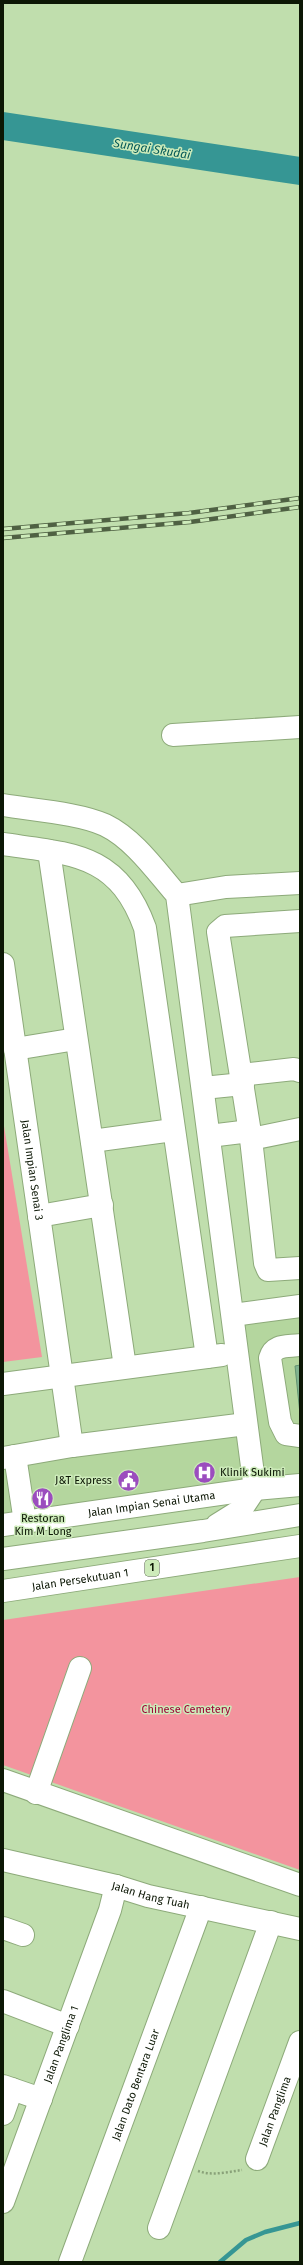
<svg xmlns="http://www.w3.org/2000/svg" width="303" height="2265" font-family="'Fira Sans',sans-serif">
<rect width="100%" height="100%" fill="#c0dead"/>
<!-- built -->
<path fill="#b4d69e" d="M300,1316v158l-36,3 -21,-154z
M242,1428l7,56 -246,35v-58z"/>
<!-- green -->
<path fill="#f3949e" d="M3,1120l39,237 -39,5z
M300,1577v293l-297,-105v-145z"/>
<g fill="none" stroke-linecap="round" stroke-linejoin="round">
<!-- stream -->
<path stroke="#369694" stroke-width="4.5" d="M220,2262l26,-22 19,-8 35,-9"/>
<!-- river -->
<path stroke="#369694" stroke-width="28" d="M3,126l297,45"/>
</g>
<!-- building -->
<path fill="#81b390" stroke="#639472" d="M300,1365v49l-5,-48z"/>
<g fill="none" stroke-linecap="round" stroke-linejoin="round">
<defs>
<g id="minor">
<path d="M173,735l127,-8"/>
<path d="M3,805c29,5 76,8 102,20 29,14 51,46 72,70l78,594"/>
<path d="M3,844c69,10 115,9 142,84l62,429"/>
<path d="M49,851l76,516"/>
<path d="M177,895l49,-8 74,-4"/>
<path d="M300,921l-75,5 -7,6 33,207 14,124 3,7 32,-2"/>
<path id="s1" d="M3,964l69,482"/>
<path d="M15,1049l61,-10"/>
<path d="M241,1075l53,-6 6,2"/>
<path d="M203,1088l40,-4"/>
<path d="M209,1136l41,-5"/>
<path d="M251,1139l49,-10"/>
<path d="M92,1141l81,-11"/>
<path d="M39,1216l63,-11"/>
<path d="M233,1315l67,-9"/>
<path d="M300,1345c-13,2 -26,-1 -30,13l10,64 6,12 14,2"/>
<path d="M3,1384l219,-29"/>
<path d="M15,1456l10,66"/>
<path d="M3,1458l69,-12 174,-22"/>
<path id="s2" d="M3,1525l252,-36 45,-4"/>
<path d="M3,1780l297,105"/>
<path d="M36,1793l44,-125"/>
<path id="s3" d="M3,1860l113,26 32,10 152,33"/>
<path d="M3,1928l20,7"/>
<path d="M3,2001l65,25"/>
<path d="M3,2086l38,13"/>
<path d="M3,2114l9,-25"/>
<path id="s4" d="M257,2159l43,-117"/>
<path id="s5" d="M3,2202l107,-292 6,-24"/>
<path d="M159,2228l112,-306"/>
<path id="s6" d="M70,2262l131,-355"/>
</g>
<g id="highway">
<path d="M217,1525l24,-15 14,-21"/>
<path d="M3,1559l200,-28 97,-16"/>
<path id="s7" d="M3,1591l297,-45"/>
</g>
</defs>
<!-- minor casing -->
<use href="#minor" stroke="#8daa7a" stroke-width="24"/>
<!-- highway casing -->
<use href="#highway" stroke="#8daa7a" stroke-width="24"/>
<!-- path -->
<path stroke="#89a179" stroke-width="2.5" stroke-dasharray="2 2" stroke-linecap="butt" d="M198,2171c14,5 30,1 44,-1"/>
<!-- minor -->
<use href="#minor" stroke="#fff" stroke-width="22"/>
<!-- highway -->
<use href="#highway" stroke="#fff" stroke-width="22"/>
<defs>
<path id="rail" d="M3,529l186,-16 111,-15
M3,538l187,-16 110,-15"/>
</defs>
<!-- rail casing -->
<use href="#rail" stroke="#4f6143" stroke-width="4.5"/>
<!-- rail -->
<use href="#rail" stroke="#cdebba" stroke-width="3" stroke-dasharray="9" stroke-linecap="butt"/>
</g>
<!-- icons -->
<defs>
<symbol id="hospital-disc" viewBox="-11 -11 22 22"><circle r="9.5" fill="#9b4dbe" stroke="#cdebba"/><path d="M-5-5h3v3.5h4V-5h3V5h-3V1.5h-4V5h-3Z" fill="#fff"/></symbol>
<symbol id="civic-disc" viewBox="-11 -11 22 22"><circle r="9.5" fill="#9b4dbe" stroke="#cdebba"/><path d="M-.6-6.5H3V-4.5H.6V-3L4-1V1h2V6H-6V1h2V-1L-.6-3ZM-1.2 2.5V6h2.4V2.5Z" fill="#fff"/></symbol>
<symbol id="restaurant-disc" viewBox="-11 -11 22 22"><circle r="9.5" fill="#9b4dbe" stroke="#cdebba"/><path d="M-5-6h1v4h1v-4h1v4h1v-4h1v5L-1.5 .5V6h-2V.5L-5-1ZM5-6V6H3V1.5H1.5Q1.5-4 5-6Z" fill="#fff"/></symbol>
</defs>
<g fill-rule="evenodd">
<use href="#hospital-disc" x="192" y="1460" width="25" height="25"/>
<use href="#civic-disc" x="116" y="1468" width="25" height="25"/>
<use href="#restaurant-disc" x="30" y="1486" width="25" height="25"/>
</g>
<g text-anchor="middle" dominant-baseline="central" stroke-width="3" stroke-linejoin="round" paint-order="stroke">
<!-- shield labels -->
<rect fill="#cdebba" stroke="#46573b" stroke-width="1" x="145" y="1560" width="14" height="16" rx="3"/>
<g font-size="10" font-weight="bold" fill="#0c1705">
<text x="152" y="1568">1</text>
</g>
<!-- street labels -->
<g font-size="11" fill="#0c1705" stroke="#cdebba">
<text stroke="none"><textPath href="#s1" startOffset="208">Jalan Impian Senai 3</textPath></text>
<text stroke="none"><textPath href="#s2" startOffset="150">Jalan Impian Senai Utama</textPath></text>
<text stroke="none"><textPath href="#s7" startOffset="78">Jalan Persekutuan 1</textPath></text>
<text stroke="none"><textPath href="#s3" startOffset="152">Jalan Hang Tuah</textPath></text>
<text stroke="none"><textPath href="#s5" startOffset="168">Jalan Panglima 1</textPath></text>
<text stroke="none"><textPath href="#s6" startOffset="189">Jalan Dato Bentara Luar</textPath></text>
<text stroke="none"><textPath href="#s4" startOffset="51">Jalan Panglima</textPath></text>
</g>
<!-- poi labels -->
<g font-size="11" fill="#0c1705" stroke="#cdebba" text-anchor="start">
<text x="220" y="1472">Klinik Sukimi</text>
<text x="112" y="1480" text-anchor="end">J&amp;T Express</text>
<text x="43" y="1518" text-anchor="middle">Restoran<tspan x="43" dy="13">Kim M Long</tspan></text>
</g>
<!-- park labels -->
<g font-size="11" fill="#9c0034" stroke="#cdebba">
<text x="186" y="1709">Chinese Cemetery</text>
</g>
<!-- water labels -->
<g font-size="12" font-style="italic" fill="#055958" stroke="#cdebba">
<text transform="translate(152 149) rotate(9)">Sungai Skudai</text>
</g>
</g>
<!-- border -->
<rect width="303" height="2265" fill="none" stroke="#0c1705" stroke-width="8"/>
</svg>
